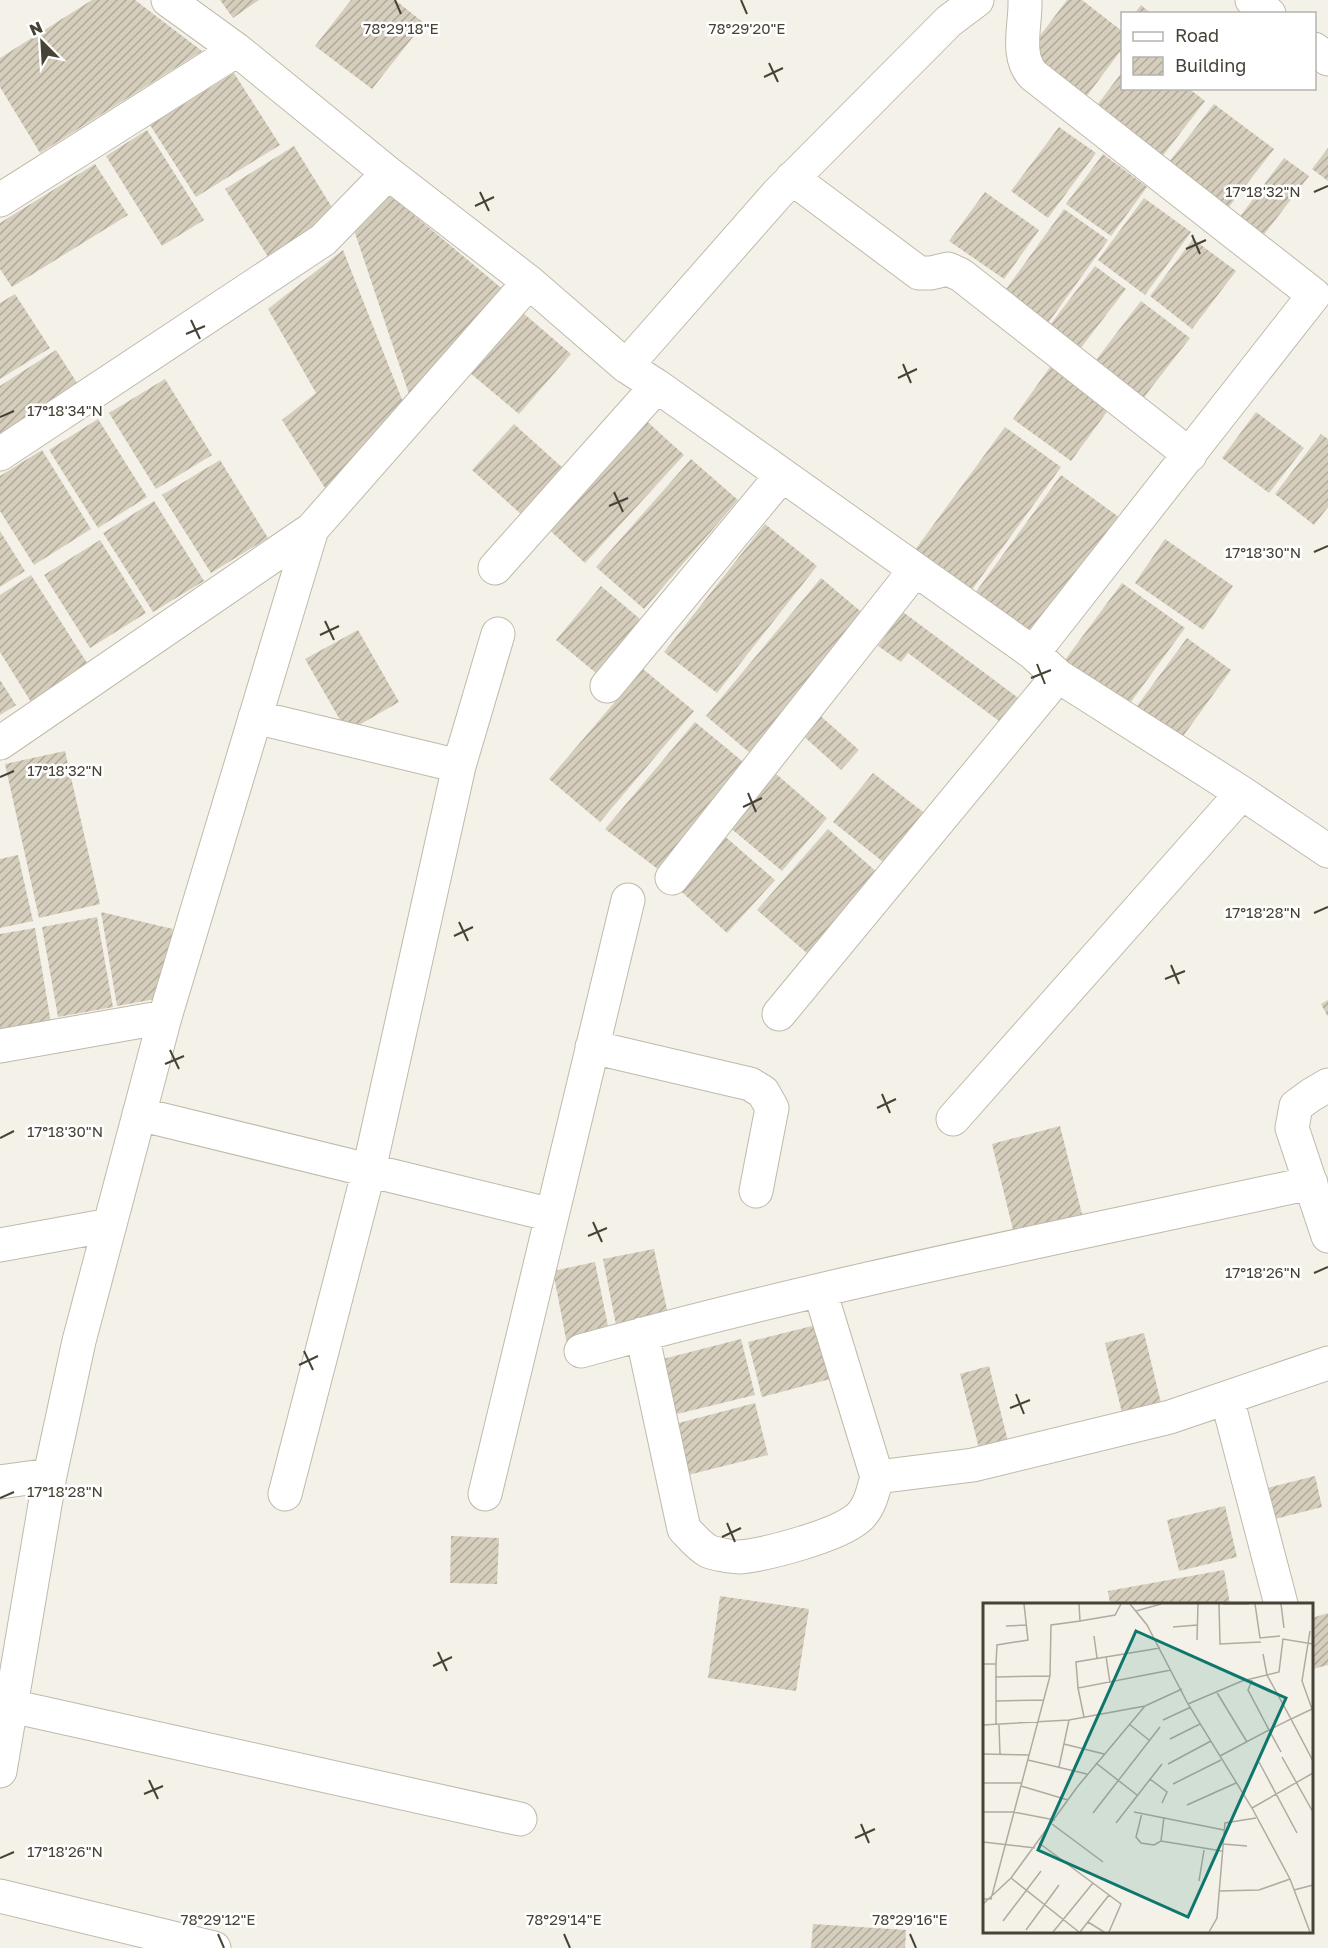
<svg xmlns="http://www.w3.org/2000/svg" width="1328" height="1948" font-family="'Golos Text',sans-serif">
<defs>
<pattern id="building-hatch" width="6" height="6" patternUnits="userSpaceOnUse" patternTransform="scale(1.5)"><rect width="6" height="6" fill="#d6cebd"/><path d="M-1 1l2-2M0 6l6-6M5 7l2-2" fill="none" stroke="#afa99a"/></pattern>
</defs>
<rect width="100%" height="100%" fill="#f4f1e8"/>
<!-- building -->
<path fill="url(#building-hatch)" d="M92,0h43l67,51 -162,102 -40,-66v-29z
M220,0h39l-26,18z
M351,0h44l29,23 -52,66 -57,-43z
M1067,0h15l40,31v18l-36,48 -59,-44z
M1141,5l11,9h-18z
M1122,72v16h66l17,13 -47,61 -66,-50z
M234,73l46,72 -84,52 -46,-72z
M1214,104l60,45 -52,67 -60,-45z
M1059,127l37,26 -48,65 -37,-27z
M147,130l57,90 -42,26 -56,-90z
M294,146l44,71 -68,43 -45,-71z
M1328,148v33l-16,-12z
M1103,154l44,33 -36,49 -45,-32z
M1284,158l25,18 -50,65 -24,-18z
M95,164l33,51 -116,72 -12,-18v-46z
M379,186l132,110 -101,101 -59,-176z
M985,192l54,38 -35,49 -55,-38z
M1144,198l47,34 -46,63 -47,-35z
M1064,209l44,31 -65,90 -44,-31z
M1193,239l43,32 -44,58 -42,-33z
M343,250l60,152 -73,94 -48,-76 34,-27 -48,-84z
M1095,266l31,23 -49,64 -30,-24z
M15,294l35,54 -50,31v-76z
M1141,301l49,37 -49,63 -48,-37z
M522,312l49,42 -52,60 -49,-41z
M56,350l23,36 -79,50v-50z
M1050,367l59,42 -38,52 -58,-42z
M165,379l47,76 -56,34 -47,-76z
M1256,412l48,36 -35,45 -47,-35z
M641,416l43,39 -99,108 -42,-39z
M98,419l49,78 -49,31 -49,-78z
M514,424l50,45 -42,46 -50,-45z
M1005,427l56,40 -90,124 -56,-41z
M1321,434l7,5v68l-14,18 -39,-31z
M42,450l49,79 -57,36 -34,-54v-35z
M691,459l47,41 -94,109 -48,-42z
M220,460l48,78 -57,35 -49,-78z
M1061,475l62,45 -87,118 -61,-45z
M154,501l50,80 -51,31 -50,-79z
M765,524l52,42 -100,127 -53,-41z
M0,531l25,40 -25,16z
M1165,539l68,47 -30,44 -68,-47z
M100,540l46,73 -56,35 -46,-73z
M31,575l58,91 -58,36 -31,-50v-57z
M821,578l44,37 -115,138 -44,-37z
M1122,583l63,45 -57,78 -63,-46z
M601,586l39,33 -44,54 -40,-33z
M903,612l122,91 -18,24 -99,-74 -7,9 -23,-16z
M358,630l41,72 -52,30 -42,-73z
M1187,638l44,32 -50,69 -44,-33z
M643,669l51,42 -94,111 -51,-43z
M0,680l16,25 -16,10z
M816,712l43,38 -18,20 -42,-38z
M695,722l53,44 -85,107 -58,-44z
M65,751l35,153 -61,14 -34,-154z
M774,772l53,46 -45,53 -54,-45z
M873,773l54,42 -40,50 -54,-43z
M828,829l51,45 -71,80 -51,-44z
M721,833l54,47 -48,53 -53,-48z
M18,855l15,66 -33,7v-69z
M101,912l72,17 -12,69 -44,8z
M97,917l16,90 -55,10 -16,-90z
M35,928l16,95 -51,9v-98z
M1328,1000v17l-7,-13z
M1060,1126l25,100 -69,16 -24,-98z
M654,1249l15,70 -52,11 -14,-71z
M595,1262l15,74 -43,8 -14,-73z
M820,1324l14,54 -72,19 -14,-55z
M1144,1333l19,78 -39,10 -19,-78z
M741,1339l14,56 -82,20 -14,-55z
M989,1366l21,83 -29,7 -21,-82z
M755,1403l13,52 -80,20 -13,-51z
M1315,1476l7,31 -51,13 -8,-31z
M1225,1506l12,51 -58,14 -12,-51z
M451,1536l48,2 -2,46 -47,-1z
M1224,1570l6,34h-120l-2,-13z
M720,1596l89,13 -13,82 -88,-13z
M1328,1613v52l-15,4 -1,-51z
M813,1924l93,6 -1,18h-94z"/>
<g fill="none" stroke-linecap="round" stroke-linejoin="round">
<defs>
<path id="minor" d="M168,0l69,50 151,123 141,109 97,84 31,20 376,267 25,23 184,117 86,58
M1025,0c1,24 -10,56 8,75l281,220 -281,358
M1252,0l17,14
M1314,49l14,10
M792,178l127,95h12l17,-4 13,6 229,180
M0,200l237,-150
M626,366l153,-174 170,-171 28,-21
M0,454l323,-214 65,-67
M495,568l162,-182
M607,686l175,-211
M255,717l204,49
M0,743l312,-214 217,-247
M672,878l243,-308
M779,1014l279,-338
M0,1046l165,-29
M592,1047l158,37 13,8 9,16 -16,83
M1328,1085l-17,10 -15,11 -4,22 36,108
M139,1114l413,101
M953,1119l289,-326
M0,1245l110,-20
M642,1334l42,195c7,7 15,17 24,22 7,3 24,6 32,6 28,-3 97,-21 118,-39 12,-10 15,-27 19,-41l-57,-186
M581,1351c240,-67 486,-115 730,-168
M1227,1398l54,206
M877,1477l96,-12 197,-48 158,-54
M0,1482l50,-7
M285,1494l84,-324 90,-404 39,-132
M485,1494l143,-594
M11,1706l509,113
M0,1771l50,-296 29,-134 86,-324 147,-488
M0,1896l214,52"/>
</defs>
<!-- minor casing -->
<use href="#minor" stroke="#bfbaaa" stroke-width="35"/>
<!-- minor -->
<use href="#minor" stroke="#fff" stroke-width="33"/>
</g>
<!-- ticks -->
<path fill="none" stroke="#474236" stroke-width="2" d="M395,0l6,14M741,0l6,14M769,63l9,19M764,77l19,-9M480,192l9,19M1314,192l14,-6M475,206l19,-9M1192,235l8,19M1186,249l20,-9M191,320l9,19M186,334l19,-8M903,364l8,19M898,378l19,-9M0,417l14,-6M614,492l9,20M609,506l19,-8M1314,552l14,-6M325,621l9,19M320,635l19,-9M1037,664l8,20M1031,678l20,-8M0,777l14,-6M748,793l8,19M743,807l19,-9M1314,913l14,-6M459,922l9,19M454,936l19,-9M1171,965l8,19M1165,979l20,-8M170,1050l9,19M165,1064l19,-8M882,1094l8,19M877,1108l19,-9M0,1138l14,-7M593,1222l9,20M588,1236l19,-8M1314,1273l14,-6M304,1351l9,19M299,1365l19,-9M1016,1394l8,20M1010,1408l20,-8M0,1498l14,-6M727,1523l8,19M722,1537l19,-9M438,1652l9,19M433,1666l19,-9M149,1780l9,19M144,1794l19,-8M861,1824l8,19M855,1838l20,-9M0,1858l14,-6M218,1934l6,14M564,1934l6,14M910,1934l6,14"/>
<!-- overview -->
<g transform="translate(983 1603)">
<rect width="330" height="330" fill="#f4f1e8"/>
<path fill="none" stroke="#afaba1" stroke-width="1.5" d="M147,1l17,21 41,79 64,104 38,71 20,53M236,1l1,40 41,-2M240,1h26M272,1l5,34 20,-2M298,1l3,24M153,8l25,-7M97,18l35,-6 6,-11M23,23l21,-1M190,24l24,-2M327,28l-8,50 10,28 -21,10 22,42M111,33l3,22M214,37l1,-36M280,51l4,21 24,44 -22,11 12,22M123,53l4,27M0,61h13v61M13,61l1,-19 31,-5 -4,-36M12,74l55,-1M95,85l-2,-26 84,-14M233,88l31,51M13,98l48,-1M205,101l54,-23 37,-9 4,-33 30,5M101,114l-6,-29 93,-18M180,117l28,-13M146,121l20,16M0,122l86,-5 76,-14 37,-17M16,122l1,29M187,136l30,-15M81,141l40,10M0,151l46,1M237,153l49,-26 -21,-40 5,-12M299,154l31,55M45,157l59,14M276,159l38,71M113,160l41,32M185,161l43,-23M76,164l10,-47M167,176l17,13 -5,11M0,180h38M190,181l48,-24M38,183l47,14M204,202l49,-22M269,205l61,-35M0,209h30l42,8M151,209l90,18M110,210l67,-86M159,210l-6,24 5,6 13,2 7,-4 61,10M133,220l46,-59M69,221l51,38M178,238l3,-24M0,239l52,6M56,240l82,61 -12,28M240,241l24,2M28,275l68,54M216,278l5,-31M311,287l19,-5M236,288l40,-1 31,-11M0,296h8l59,-223 1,-51 29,-4 -1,-17M0,301l28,-26 67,-92 67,-80M20,318l38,-50M105,319l16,10M43,327l33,-45M70,329l40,-49M97,329l29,-37M226,329l8,-14 8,-95 31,-5"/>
<path fill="#0f766e" fill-opacity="0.15" stroke="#0f766e" stroke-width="3" d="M153,28l150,67 -98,219 -150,-67z"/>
<rect width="330" height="330" fill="none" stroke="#474236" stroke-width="3"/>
</g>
<g font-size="15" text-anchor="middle" fill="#474236" stroke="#fff" stroke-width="5" stroke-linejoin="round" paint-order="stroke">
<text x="401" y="34">78°29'18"E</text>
<text x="747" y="34">78°29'20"E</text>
<text x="1263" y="197">17°18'32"N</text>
<text x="65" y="416">17°18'34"N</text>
<text x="1263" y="558">17°18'30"N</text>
<text x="65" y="776">17°18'32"N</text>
<text x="1263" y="918">17°18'28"N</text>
<text x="65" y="1137">17°18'30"N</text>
<text x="1263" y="1278">17°18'26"N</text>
<text x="65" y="1497">17°18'28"N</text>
<text x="65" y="1857">17°18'26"N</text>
<text x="218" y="1925">78°29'12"E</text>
<text x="564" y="1925">78°29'14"E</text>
<text x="910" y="1925">78°29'16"E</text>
</g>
<!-- legend -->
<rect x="1121" y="12" width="195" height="78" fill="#ffffff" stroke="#b5b3af" stroke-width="1.5"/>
<rect x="1133" y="32" width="30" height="9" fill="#ffffff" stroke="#b5b3af" stroke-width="1.5"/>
<text x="1175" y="42" font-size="18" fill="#474236">Road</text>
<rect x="1133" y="57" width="30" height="18" fill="url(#building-hatch)" stroke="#b5b3af" stroke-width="1.5"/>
<text x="1175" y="72" font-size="18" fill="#474236">Building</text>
<!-- north arrow -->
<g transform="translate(42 42) rotate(336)" stroke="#ffffff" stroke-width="4.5" paint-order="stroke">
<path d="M0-4.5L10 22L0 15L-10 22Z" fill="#474236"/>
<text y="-9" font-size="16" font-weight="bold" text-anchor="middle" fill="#474236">N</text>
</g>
</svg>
